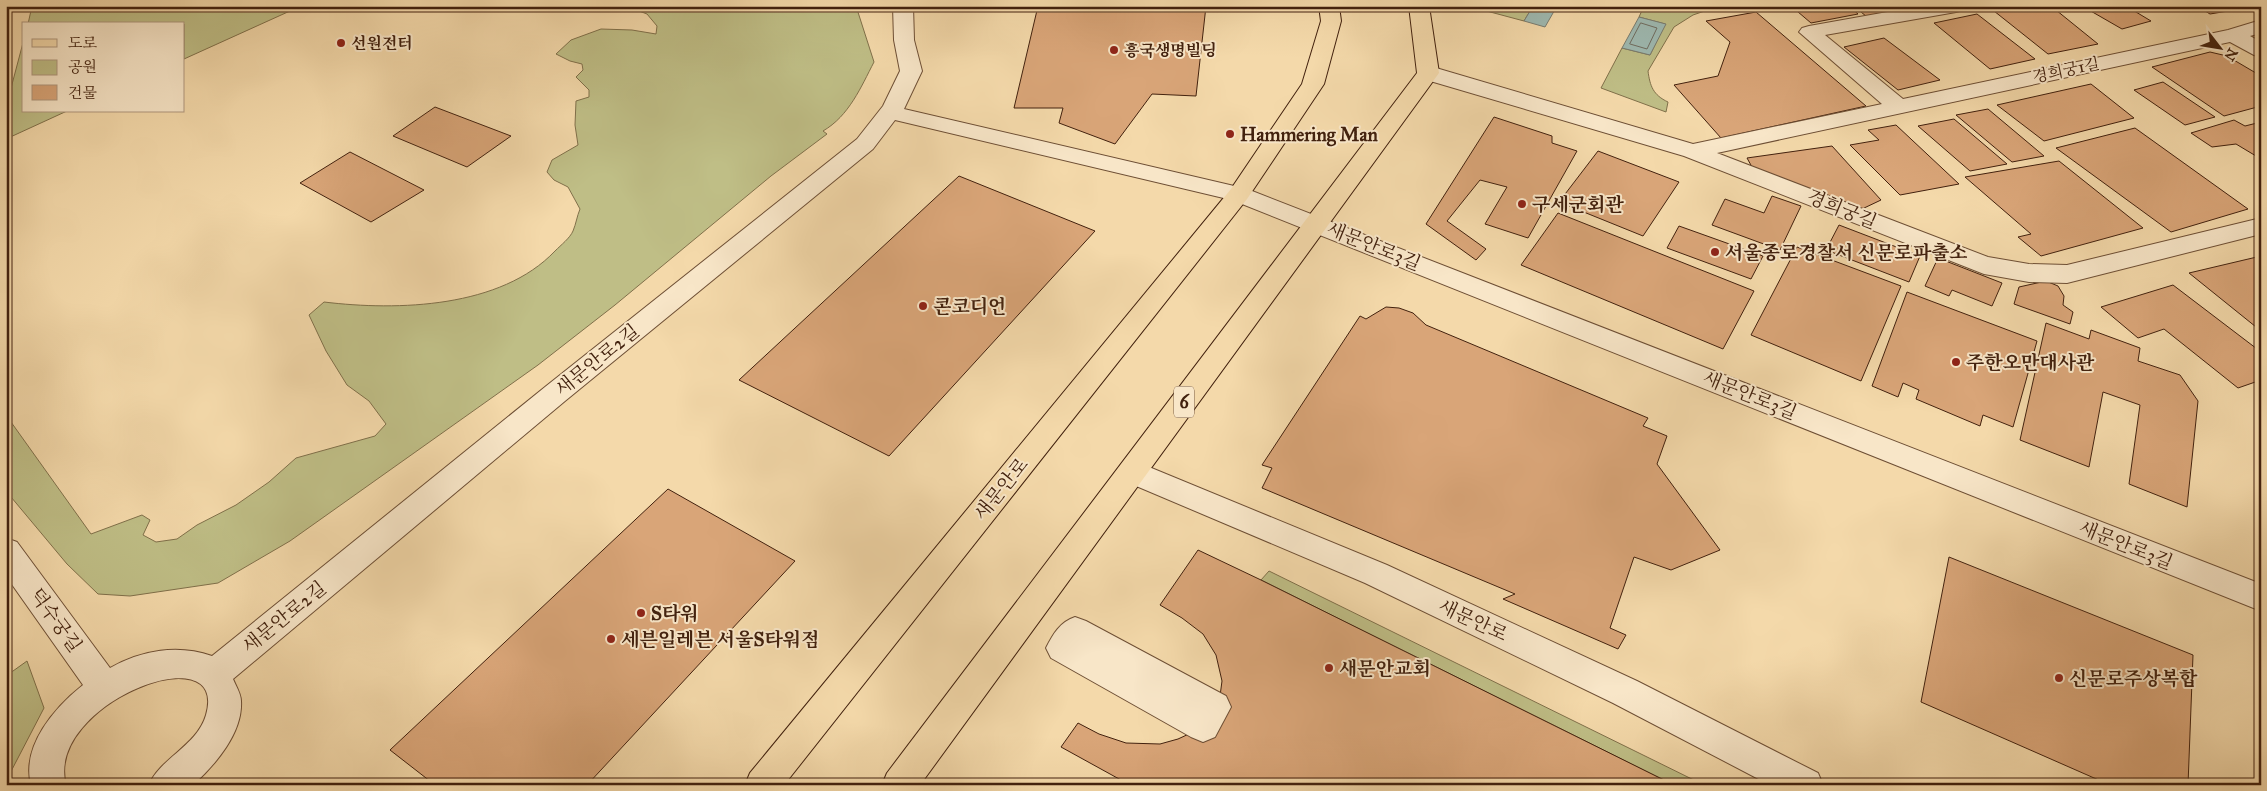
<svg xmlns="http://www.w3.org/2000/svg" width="2267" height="791" font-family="'IM FELL Great Primer','Noto Serif KR',serif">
<rect width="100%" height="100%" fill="#f4d9aa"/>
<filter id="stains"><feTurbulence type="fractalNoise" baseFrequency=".004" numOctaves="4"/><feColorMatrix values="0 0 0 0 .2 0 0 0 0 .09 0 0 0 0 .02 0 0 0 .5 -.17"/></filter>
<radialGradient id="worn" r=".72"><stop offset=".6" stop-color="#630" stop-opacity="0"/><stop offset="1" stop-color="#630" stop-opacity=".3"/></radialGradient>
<!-- green -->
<path fill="#bfbe86" stroke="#80704a" d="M32,6h269l-117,53v-35h-156z
M626,6h230l18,56c-13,25 -25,54 -51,69l4,3 -56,42 -156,129 -77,60 -248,176 -72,42 -88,13 -32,-2 -31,-30 -61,-73v-76l85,119 51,-19 8,5 -7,15 13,7 21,-3 20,-14 39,-20 33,-23 27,-24 79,-22 11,-12 -17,-23 -22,-16 -21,-34 -17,-36 15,-13c74,9 177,6 231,-51 6,-6 15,-13 18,-20 3,-7 4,-15 7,-22l-12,-22 -14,-7 -7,-8 5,-12 26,-15 -3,-20 1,-24 13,-4v-7l-13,-13 7,-7 -1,-6 -12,-3 -14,-7 15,-14 30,-11 31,1 24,4 1,-8 -10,-12z
M1479,6h54l-9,15 -45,-12z
M1644,6h75l-26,9 -19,12 -26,44c2,15 5,24 20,31l-2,10 -65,-24 21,-40 28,7 15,-31 -26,-7z
M24,39v72h43l-61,28v-32z
M1269,571l435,214h-30l-413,-205z
M27,661l17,47 -38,73v-105z"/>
<!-- water -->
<path fill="#9eb9b1" stroke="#797c70" d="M1533,6h24l-12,21 -21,-6z
M1639,17l27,7 -16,31 -28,-7z"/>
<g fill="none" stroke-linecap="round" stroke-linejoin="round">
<!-- shore -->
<path stroke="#706d60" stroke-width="1" d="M1641,23l16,5 -10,21 -17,-5z"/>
</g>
<!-- building -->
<path fill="#d9a578" stroke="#42210e" d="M1038,6h168l-10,90 -44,-2 -37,50 -56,-21 4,-15h-49z
M1791,6h58l9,8 -47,9z
M1854,6h72l-59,11z
M2014,6h37l47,38 -50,10 -54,-43z
M2082,6h44l25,15 -29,8z
M2197,6h61l-48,8z
M1756,12l110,94 -145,32 -47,-53 44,-9 12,-34 -24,-21z
M1977,14l58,45 -45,10 -56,-46z
M1884,38l56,42 -42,10 -54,-43z
M2210,52l17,4 34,20v30l-37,10 -72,-49z
M2163,82l52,35 -30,8 -51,-35z
M2091,84l43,34 -90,23 -47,-36z
M435,107l76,29 -44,31 -74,-31z
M1988,109l56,47 -32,6 -56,-47z
M1494,117l58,19v7l25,8 -49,87 -43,-14 22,-37 -27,-7 -33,41 39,28 -10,11 -50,-36z
M1954,119l53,45 -37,7 -52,-45z
M2234,120l11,6 16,-4v37l-25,-15 -24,3 -21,-14z
M1896,125l63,59 -59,11 -50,-50 29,-5 -11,-10z
M2135,128l113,81 -77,23 -115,-84z
M1832,146l49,54 -19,9 -110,-42 -5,-9z
M1598,151l81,31 -36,54 -84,-34z
M350,152l74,38 -53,32 -71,-39z
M2059,161l84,67 -102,28 -23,-19 13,-3 -66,-57z
M959,176l136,55 -206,225 -150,-76z
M1772,196l29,10 -21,44 -68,-25 13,-26 39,14z
M1558,213l196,78 -31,58 -202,-84z
M1839,225l81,31 -11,26 -83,-32z
M1679,226l84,30 -12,23 -84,-31z
M1797,247l104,39 -40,95 -110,-46z
M2261,256v75l-72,-58z
M1938,258l64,25 -10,23 -40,-16 -3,6 -24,-10z
M2046,281l12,5 6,10 -1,9 10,7 -3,12 -56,-20 5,-17z
M2173,285l88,67v28l-23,8 -74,-59 -26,9 -37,-31z
M1907,292l130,49 -24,86 -30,-12 -3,11 -64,-27 3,-9 -16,-7 -5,14 -26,-11z
M1386,307l13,1 14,5 13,12 222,93 -5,8 24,10 -10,28 63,86 -49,20 -37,-13 -24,71 16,7 -8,14 -115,-50 12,-5 -253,-106 10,-20 -10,-3 98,-149 6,3z
M2046,323l43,16 2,-9 49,18 -2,13 42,14 18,26 -11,106 -58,-23 11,-79 -37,-13 -14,75 -69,-27z
M668,489l127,72 -208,224h-152l-45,-35z
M1198,550l63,30 413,205h-544l-69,-38 17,-24 21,11 27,9 34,1 18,-5 13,-6 29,-37 2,-15 -6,-26 -13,-21 -21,-16 -22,-13z
M1949,557l244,98 -5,130h-78l-189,-83z"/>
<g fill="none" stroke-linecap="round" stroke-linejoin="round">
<defs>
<path id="minor" d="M893,6h20l1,34 8,31 -18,38 343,80 1014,395v27l-1029,-411 -337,-80 -22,29 -308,252 -332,278c3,7 8,15 8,22 2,32 -26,64 -48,84h-44c11,-27 48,-39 57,-70 24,-83 -162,-11 -140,70h-35c-10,-39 24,-78 52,-100l-77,-109v-38l11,4 93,126c32,-18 68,-24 102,-12l333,-269 312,-248 26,-33 17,-35 -6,-31z
M1921,6h45l-3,4 -7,2 -131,23 78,64 325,-69 33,-10v13l-11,3 11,6v15l-7,-2 -24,-13 -513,111 271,104 41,7 38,1 194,-47v16l-194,49 -38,-1 -45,-8 -300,-118 -264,-78 -3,-5 3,-5 8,-1 8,1 257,76 189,-40 -83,-72 3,-4 7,-2z
M1132,460l255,105 250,116 181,92 5,12h-53l-157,-82 -248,-120 -243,-103 -4,-8 4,-8z
M1075,617l11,4 140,75 5,11 -16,30 -12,5 -12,-5 -140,-79 -5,-10c7,-14 14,-26 29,-31z"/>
<path id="major" d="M1319,6h20l2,15 -17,63 -77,115 -463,586h-39l5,-12 481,-584 71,-105 19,-63z
M1409,6h20l10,67 -519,712h-38l5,-12 530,-700z"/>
</defs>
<!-- minor casing -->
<use href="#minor" stroke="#6e4f35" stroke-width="2"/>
<!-- major casing -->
<use href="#major" stroke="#42210e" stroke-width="2"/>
<!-- minor -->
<use href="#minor" fill="#f8e6c8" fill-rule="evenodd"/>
<!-- major -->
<use href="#major" fill="#f4d9aa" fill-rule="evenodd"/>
</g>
<!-- markers -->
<g fill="#8f2418" stroke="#f8e6c8" stroke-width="2">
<circle cx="341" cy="43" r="5"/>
<circle cx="1114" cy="50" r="5"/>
<circle cx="1230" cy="134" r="5"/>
<circle cx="1522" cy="204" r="5"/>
<circle cx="1715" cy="252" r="5"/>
<circle cx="923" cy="306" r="5"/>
<circle cx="1956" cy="362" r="5"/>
<circle cx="641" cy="613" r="5"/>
<circle cx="611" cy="639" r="5"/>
<circle cx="1329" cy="668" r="5"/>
<circle cx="2059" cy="678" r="5"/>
</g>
<g text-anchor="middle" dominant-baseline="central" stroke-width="4" stroke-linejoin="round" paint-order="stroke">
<!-- far-poi labels -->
<g font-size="16" font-weight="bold" fill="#42210e" stroke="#f8e6c8" text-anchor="start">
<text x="351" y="43">선원전터</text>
<text x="1124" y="50">흥국생명빌딩</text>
</g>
<!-- far-street labels -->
<g font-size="16" fill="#42210e" stroke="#f8e6c8">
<text transform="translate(2066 70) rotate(-12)">경희궁1길</text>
</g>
<!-- shield labels -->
<rect fill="#f8e6c8" stroke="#795c46" stroke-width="1" x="1174" y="386.5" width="20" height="31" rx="4"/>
<g font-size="18" font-weight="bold" fill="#42210e">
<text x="1184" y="402">6</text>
</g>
<!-- poi labels -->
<g font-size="19" font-weight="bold" fill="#42210e" stroke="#f8e6c8" text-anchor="start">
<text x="1240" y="134">Hammering Man</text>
<text x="1532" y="204">구세군회관</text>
<text x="1725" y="252">서울종로경찰서 신문로파출소</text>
<text x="933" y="306">콘코디언</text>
<text x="1966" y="362">주한오만대사관</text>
<text x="651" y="613">S타워</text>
<text x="621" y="639">세븐일레븐 서울S타워점</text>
<text x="1339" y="668">새문안교회</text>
<text x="2069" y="678">신문로주상복합</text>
</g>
<!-- street labels -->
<g font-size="19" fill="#42210e" stroke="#f8e6c8">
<text transform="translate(1842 209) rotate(22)">경희궁길</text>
<text transform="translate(1374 246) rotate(22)">새문안로3길</text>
<text transform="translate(597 360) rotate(-39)">새문안로2길</text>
<text transform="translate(1750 395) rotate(22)">새문안로3길</text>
<text transform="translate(1001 489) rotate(-51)">새문안로</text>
<text transform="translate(2126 545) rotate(22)">새문안로3길</text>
<text transform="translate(284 617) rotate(-39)">새문안로2길</text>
<text transform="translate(56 620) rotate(54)">덕수궁길</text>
<text transform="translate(1473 620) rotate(25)">새문안로</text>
</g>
</g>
<!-- margin -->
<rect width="2267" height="791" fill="none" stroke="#f4d9aa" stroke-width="25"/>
<rect x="8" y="8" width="2252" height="776" fill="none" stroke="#42210e" stroke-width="2.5"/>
<rect x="12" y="12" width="2242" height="766" fill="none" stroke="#42210e"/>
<!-- legend -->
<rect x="22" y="22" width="162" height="90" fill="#f8e6c8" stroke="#af977e"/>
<rect x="32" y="39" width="25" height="8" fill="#f4d9aa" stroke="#af977e"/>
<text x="68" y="48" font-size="15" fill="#42210e">도로</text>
<rect x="32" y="60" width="25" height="15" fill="#bfbe86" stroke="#af977e"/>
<text x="68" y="72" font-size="15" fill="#42210e">공원</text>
<rect x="32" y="85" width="25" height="15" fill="#d9a578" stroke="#af977e"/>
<text x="68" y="98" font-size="15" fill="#42210e">건물</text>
<!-- north arrow -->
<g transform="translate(2220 48) rotate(121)" stroke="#f8e6c8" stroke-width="4" paint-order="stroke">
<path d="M0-4L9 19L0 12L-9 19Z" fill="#42210e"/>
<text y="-8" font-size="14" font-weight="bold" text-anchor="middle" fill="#42210e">N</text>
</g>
<rect width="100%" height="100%" filter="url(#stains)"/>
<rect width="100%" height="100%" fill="url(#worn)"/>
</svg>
